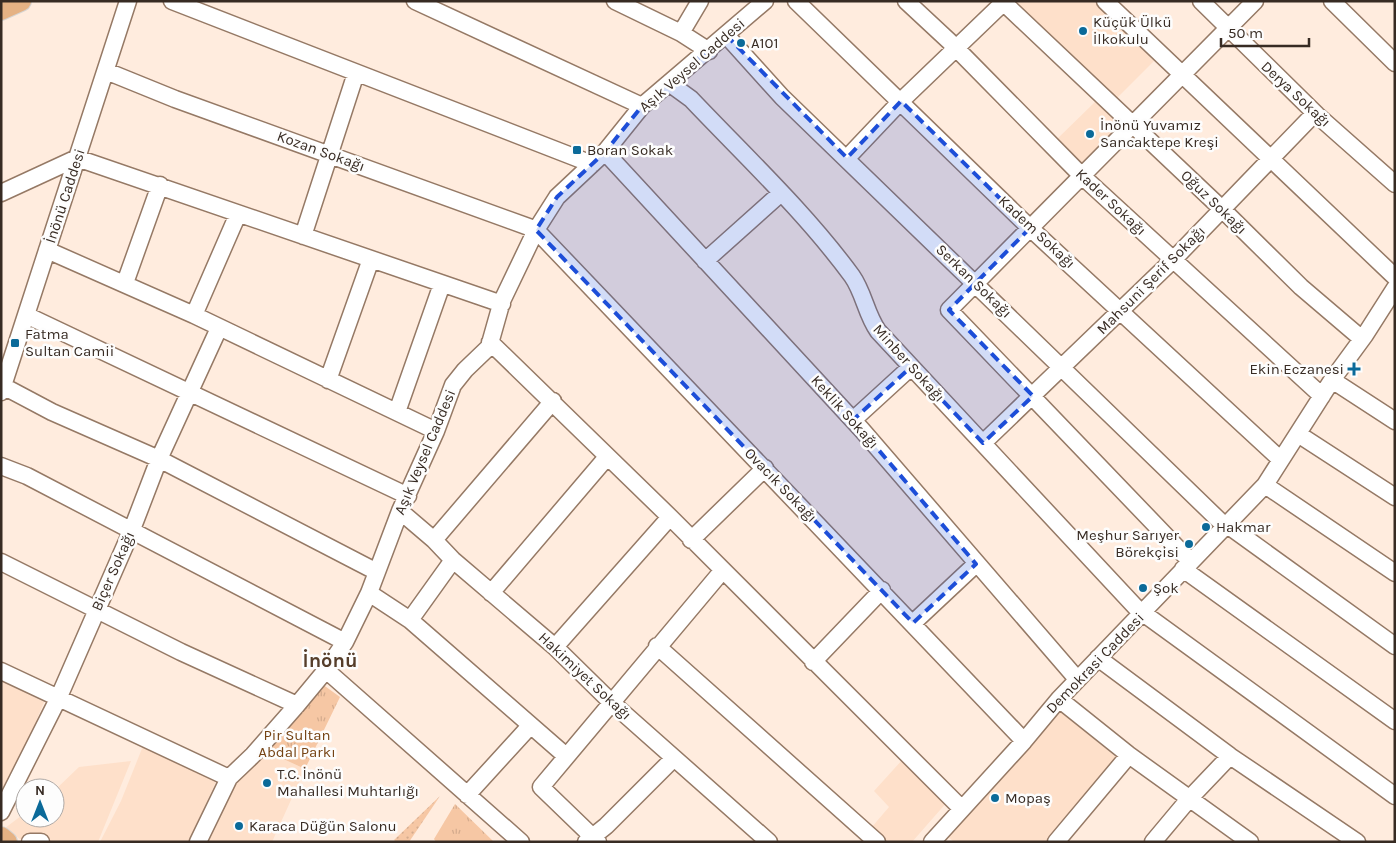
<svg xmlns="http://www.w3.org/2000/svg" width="1396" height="843" font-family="Karla,sans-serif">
<defs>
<pattern id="grass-dots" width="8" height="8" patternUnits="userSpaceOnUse" patternTransform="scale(1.25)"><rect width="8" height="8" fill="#f6c7a4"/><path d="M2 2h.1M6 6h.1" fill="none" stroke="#d4ab8d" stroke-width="1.8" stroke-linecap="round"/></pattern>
<pattern id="park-tufts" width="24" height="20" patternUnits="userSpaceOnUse" patternTransform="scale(1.25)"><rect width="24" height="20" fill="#f6c7a4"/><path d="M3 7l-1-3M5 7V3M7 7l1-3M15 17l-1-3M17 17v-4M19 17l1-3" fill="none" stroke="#d4ab8d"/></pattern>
</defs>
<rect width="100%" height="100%" fill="#ffecde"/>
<!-- built -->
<path fill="#fee0ca" d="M1011,1h83l60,60 -40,40z
M1096,101l28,26 -42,43 -27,-29z
M1,680l43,22 -41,101h-2z
M1059,710l58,48 -68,84h-95l-8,-7z
M143,746l74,33 -28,63h-89l21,-41z
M266,751l39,18 -33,73h-70l31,-55z
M903,759l45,42 -36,41h-53l30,-35 -15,-16z
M131,761l-33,81h-74l-19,-14 20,-15v5h30v-28l24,-23z"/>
<!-- grass -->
<path fill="url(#grass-dots)" d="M440,796l-31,46h-13l-2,-2z"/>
<!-- park -->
<path fill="url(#park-tufts)" d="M322,684l18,13 -35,72 -39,-18z
M455,804l39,38h-58l-2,-3z"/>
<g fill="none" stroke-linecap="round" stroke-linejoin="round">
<defs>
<path id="minor" d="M172,1l420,163
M415,1l227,105
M615,1l66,32 28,18
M796,1l234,227 251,232
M906,1l43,40 133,135 240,220
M1002,1l221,209 78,77 61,52
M1105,1l290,276
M1201,1l116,114 78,69
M1332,1l63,62
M681,33l19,-32
M726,35l56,62 443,429
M106,71l69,28 362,131
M669,83l22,16c55,58 114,113 161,177 12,17 14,38 26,55l264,283
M605,152l257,278 215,249
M847,158l54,-57 102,-98
M1,193l76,-35 425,146
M536,230l488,511
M303,236l53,-163
M47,250l147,65 242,116
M705,261l76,-68
M125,283l35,-98
M26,315l382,181
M194,315l44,-101
M490,342l180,175 291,291
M328,380l43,-121
M1332,380l63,41
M1,382l2,4 49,26 107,47 218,113
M1,392l127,-391
M397,412l45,-128
M853,420l58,-53
M1298,434l97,63
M983,443l190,-183 142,-147
M1,466l26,10 318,166
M1265,485l130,88
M400,511l34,29 19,20 102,87 56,55 158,140
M1226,524l169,122
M434,540l119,-139
M691,540l74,-72
M1190,561l-241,-251 306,-309
M1,562l180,90 116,53
M1183,569l212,152
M369,593l41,27 156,136
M491,593l116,-136
M1143,613l252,183
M410,620l43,-60
M913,623l63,-59
M657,646l220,196
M555,647l115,-130
M1098,658l132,98 127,86
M813,662l69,-72
M326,670l195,172
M1,671l228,107
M1059,699l70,56 121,87
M467,795l63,-69
M1,812l57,-113 73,-167 28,-73 60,-131
M30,842h11
M198,842l31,-64 24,-23 44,-50 29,-35 19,-28 24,-49 31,-82 36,-80 17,-46 12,-15 24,-23 13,-46 34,-71 21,-33 48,-45 37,-46 123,-105
M586,842l20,-16 68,-68
M598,842l-57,-55 182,-217
M932,842l92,-101 35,-42 206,-214 67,-105 33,-45 30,-47
M1056,842l73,-87
M1153,842l36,-43 41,-43"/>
<path id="major" d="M1,10l20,-9
M1,837l6,5"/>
</defs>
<!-- minor casing -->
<use href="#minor" stroke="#957965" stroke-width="19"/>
<!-- major casing -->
<use href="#major" stroke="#d7d5d3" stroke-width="22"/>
<!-- minor -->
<use href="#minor" stroke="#fff" stroke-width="16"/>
<!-- major -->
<use href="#major" stroke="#e5b284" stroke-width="20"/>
</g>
<!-- marked area -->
<path fill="#1d4ed8" fill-opacity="0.2" stroke="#1d4ed8" stroke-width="4" stroke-dasharray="10 6" stroke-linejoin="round" d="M726,35l121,123 54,-57 129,127 -81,82 84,86 -50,47 -72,-76 -58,53 123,144 -63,59 -377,-393 21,-33 48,-45 37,-46z"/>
<!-- markers -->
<g fill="#0b6a99" stroke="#fdfdfd" stroke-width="2">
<circle cx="1083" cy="31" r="5"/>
<circle cx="741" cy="43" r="5"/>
<circle cx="1090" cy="134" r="5"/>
<rect x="572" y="145" width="10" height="10" rx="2.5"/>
<rect x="10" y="338" width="10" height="10" rx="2.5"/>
<path d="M1351.5 361.5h5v5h5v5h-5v5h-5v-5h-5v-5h5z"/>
<circle cx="1206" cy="527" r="5"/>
<circle cx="1189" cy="544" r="5"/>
<circle cx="1143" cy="588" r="5"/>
<circle cx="267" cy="783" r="5"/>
<circle cx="995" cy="798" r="5"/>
<circle cx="239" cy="826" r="5"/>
</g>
<g text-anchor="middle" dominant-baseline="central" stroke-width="5" stroke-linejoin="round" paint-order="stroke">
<!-- poi labels -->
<g font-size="15" fill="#372b23" stroke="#fdfdfd" text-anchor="start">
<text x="1093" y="22">Küçük Ülkü<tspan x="1093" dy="17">İlkokulu</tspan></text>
<text x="751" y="43">A101</text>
<text x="1100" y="125">İnönü Yuvamız<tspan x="1100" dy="17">Sancaktepe Kreşi</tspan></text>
<text x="587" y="150">Boran Sokak</text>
<text x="25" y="334">Fatma<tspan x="25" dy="17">Sultan Camii</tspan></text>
<text x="1344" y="369" text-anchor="end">Ekin Eczanesi</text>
<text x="1216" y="527">Hakmar</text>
<text x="1179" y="535" text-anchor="end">Meşhur Sarıyer<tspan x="1179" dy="17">Börekçisi</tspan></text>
<text x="1153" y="588">Şok</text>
<text x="277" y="774">T.C. İnönü<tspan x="277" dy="17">Mahallesi Muhtarlığı</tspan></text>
<text x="1005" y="798">Mopaş</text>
<text x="249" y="826">Karaca Düğün Salonu</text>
</g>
<!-- street labels -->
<g font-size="15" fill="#372b23" stroke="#fdfdfd">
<text transform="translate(692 65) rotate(-41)">Aşık Veysel Caddesi</text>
<text transform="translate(1296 94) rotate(43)">Derya Sokağı</text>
<text transform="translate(321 151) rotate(20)">Kozan Sokağı</text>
<text transform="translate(65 196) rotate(-72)">İnönü Caddesi</text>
<text transform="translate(1111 202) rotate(43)">Kader Sokağı</text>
<text transform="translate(1214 202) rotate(44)">Oğuz Sokağı</text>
<text transform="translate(1037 232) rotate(43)">Kadem Sokağı</text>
<text transform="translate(1151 280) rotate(-45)">Mahsuni Şerif Sokağı</text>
<text transform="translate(974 281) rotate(44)">Serkan Sokağı</text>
<text transform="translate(909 363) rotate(48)">Minber Sokağı</text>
<text transform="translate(845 412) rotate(48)">Keklik Sokağı</text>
<text transform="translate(425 452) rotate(-67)">Aşık Veysel Caddesi</text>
<text transform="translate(781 485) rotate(46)">Ovacık Sokağı</text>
<text transform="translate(113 571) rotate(-66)">Biçer Sokağı</text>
<text transform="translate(1095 663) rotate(-46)">Demokrasi Caddesi</text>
<text transform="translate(585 676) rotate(43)">Hakimiyet Sokağı</text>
</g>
<!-- park labels -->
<g font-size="15" fill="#754314" stroke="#fdfdfd">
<text x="297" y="735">Pir Sultan<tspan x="297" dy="17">Abdal Parkı</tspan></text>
</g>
<!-- district labels -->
<g font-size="20" font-weight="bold" fill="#553d2a" stroke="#fdfdfd">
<text x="330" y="660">İnönü</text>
</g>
</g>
<!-- border -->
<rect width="1396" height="843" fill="none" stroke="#372b23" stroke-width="5"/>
<!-- north arrow -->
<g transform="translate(40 803)"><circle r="24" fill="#fdfdfd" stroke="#aea9a6"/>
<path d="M0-4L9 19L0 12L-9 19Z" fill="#0b6a99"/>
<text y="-8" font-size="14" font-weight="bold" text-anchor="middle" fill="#372b23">N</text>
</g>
<!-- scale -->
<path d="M1221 38v8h88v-8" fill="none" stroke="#372b23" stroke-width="2.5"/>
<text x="1228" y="38" font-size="15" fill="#372b23" stroke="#fdfdfd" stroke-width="4" paint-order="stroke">50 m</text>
</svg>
